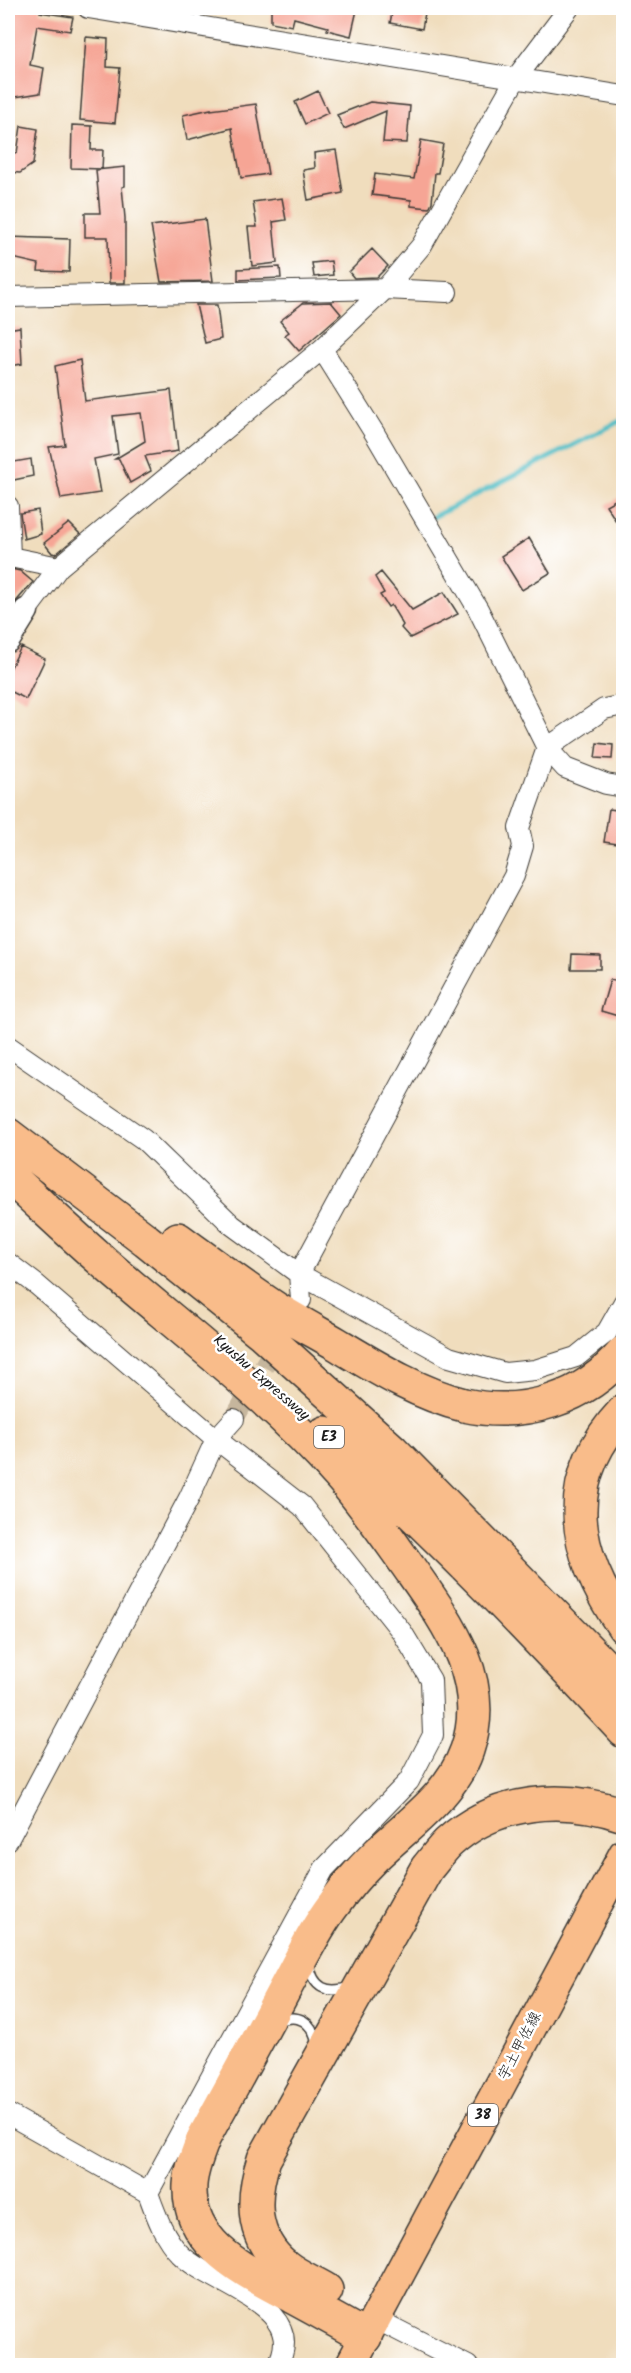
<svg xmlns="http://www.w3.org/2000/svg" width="631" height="2373" font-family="Kalam,'Klee One',sans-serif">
<rect width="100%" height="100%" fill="#fff"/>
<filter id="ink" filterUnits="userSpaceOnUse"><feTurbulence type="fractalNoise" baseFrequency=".0167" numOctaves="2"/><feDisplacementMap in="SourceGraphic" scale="12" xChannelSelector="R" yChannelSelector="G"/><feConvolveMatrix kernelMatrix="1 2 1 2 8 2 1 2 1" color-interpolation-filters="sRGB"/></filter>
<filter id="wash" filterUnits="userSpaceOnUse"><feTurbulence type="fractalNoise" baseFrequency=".008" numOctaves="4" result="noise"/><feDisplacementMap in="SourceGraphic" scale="24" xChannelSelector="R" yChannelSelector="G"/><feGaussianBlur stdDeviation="1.35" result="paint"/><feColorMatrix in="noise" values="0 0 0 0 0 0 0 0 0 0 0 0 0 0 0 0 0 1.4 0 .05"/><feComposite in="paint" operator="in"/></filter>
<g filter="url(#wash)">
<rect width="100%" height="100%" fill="#f0ddbd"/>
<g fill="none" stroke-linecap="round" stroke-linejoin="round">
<!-- stream -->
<path stroke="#50bec6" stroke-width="5" d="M433,517l191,-98
M622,1277l2,-4"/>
</g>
<g id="blocks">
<!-- building -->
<path fill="#f6a595" d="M9,8h31v4l33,5 -3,14 -33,-5 -7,39 14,3 -4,25 -25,4 -7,-2z
M271,8h75l11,2 -6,26 -24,-6 1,-3 -34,-9 -2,8 -21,-4z
M393,8h33l-4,21 -32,-6z
M86,37l22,2 -1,28 13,1 -5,55 -35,-3z
M318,91l10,22 -23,11 -10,-22z
M370,102l40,4 -3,37 -24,-1 3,-31 -42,18 -7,-14z
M256,104l12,70 -27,4 -9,-50 -45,12 -4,-25 28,-6v1z
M72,125l20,1 -1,24h12l-1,19 -31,-1z
M21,126l17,3 -5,35 -13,9 -12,-1v-20l9,1z
M421,140l22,4 -5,29h-3l-3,29 -3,6 -18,-2v-6l-39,-5 3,-21 39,5z
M336,150l7,43 -35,7 -5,-30 12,-2 -1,-15z
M125,167v19l-3,1 3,31v65h-16l-1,-46h-23v-24h15l-4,-43z
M282,198l4,22 -13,2 4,41 -25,3 -4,-39h9l-4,-25z
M205,219l8,62 -52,1 -10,-56z
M8,237l62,2 -1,33 -31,-1 1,-7 -31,-7z
M372,249l16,17 -11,11 -23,1 -5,-6z
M331,261l2,14 -19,2 -2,-14z
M280,267l1,11 -43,2v-11z
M331,302l10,12 -42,37 -14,-16 4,-3 -9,-11 23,-18z
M196,305h21l4,34 -16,4z
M20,327l2,37 -14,2v-37z
M80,360l5,41 86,-11 7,61 -33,5 6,15 -21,12 -11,-24h-4l30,-18 -4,-28 -28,3 5,38 -24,5 6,34 -39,6 -12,-52 16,-2 -10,-79z
M31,459l2,17 -24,5 -1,-18z
M624,495v39l-18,-29z
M38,510l3,24 -17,5 -4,-26z
M69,523l11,11 -24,20 -4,-1 -8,-10z
M529,538l21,35 -28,17 -21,-34z
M11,569l9,2 13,11 -20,23 -5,-3v-28z
M381,572l31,38 32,-18 14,22 -48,24 -9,-10 2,-3 -12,-20 -3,2 -8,-12 4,-2 -9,-16z
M21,647l24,12 -19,40 -18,-9v-17z
M597,743l16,2 -1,14 -17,-1z
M609,809l15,2v34l-20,-3z
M572,954l28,1v14h-29z
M610,980l14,3v24l-3,-1 -3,10 -17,-5z"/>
</g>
</g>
<g filter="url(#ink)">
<use href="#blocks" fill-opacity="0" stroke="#3c3934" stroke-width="1.5"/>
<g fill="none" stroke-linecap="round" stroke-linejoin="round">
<!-- minor-tunnel -->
<path stroke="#c6b69d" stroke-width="20" stroke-dasharray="20 10" stroke-linecap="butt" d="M234,1419l47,-83"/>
<defs>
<path id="service" d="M309,1962c3,27 19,33 43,24
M276,2022c22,-10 37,-1 41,23"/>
<path id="minor" d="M88,8l536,88
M8,297l377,-8 62,3
M322,349l53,85 103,175 69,139 18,20 41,16 18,3
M8,506l2,51
M10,557l49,10
M26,611l33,-44 263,-218 63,-60 37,-44 94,-167 53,-70
M8,1046l135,93 89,86 67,49 150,83 56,16 30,-3 41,-13 31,-25 17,-30
M8,1263l29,22 179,154 86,67 100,126 29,48 2,55 -24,46 -85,88 -176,324
M301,1300l-2,-26 215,-398 9,-30 -4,-18 28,-80 57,-39 20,-4
M8,1840l181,-342 27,-59 18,-20
M8,2114l140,79c8,22 16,45 32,61 30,31 131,52 97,112
M374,2318l94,48"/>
<path id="tertiary" d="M8,640l18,-29"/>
<path id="primary" d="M350,2366l274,-512"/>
<path id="motorway" d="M8,1135l138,105 117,94 130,117 231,235
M8,1175c33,30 66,62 101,92 78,67 161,130 230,208 26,29 48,62 71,94 38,54 81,112 57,181 -16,46 -59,74 -93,107 -14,14 -28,30 -40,47 -20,26 -34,57 -50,86 -26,49 -53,98 -80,147 -6,15 -13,32 -14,48 -3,61 58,87 103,112 24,13 48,26 72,40
M178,1239c33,24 66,49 100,71 20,12 40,23 59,34 40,24 82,50 127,61 60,13 121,-6 160,-53
M624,1411c-66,70 -51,143 0,216
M325,1433c106,94 203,195 299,298
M326,2290c-13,-8 -29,-14 -41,-24 -34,-28 -34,-67 -21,-107l163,-291c7,-8 13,-17 21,-25 48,-44 116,-49 176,-28"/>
</defs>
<!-- service casing -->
<use href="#service" stroke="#3c3934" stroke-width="12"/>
<!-- minor casing -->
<use href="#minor" stroke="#3c3934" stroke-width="22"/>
<!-- tertiary casing -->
<use href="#tertiary" stroke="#3c3934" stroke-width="27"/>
<!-- primary casing -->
<use href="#primary" stroke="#3c3934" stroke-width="33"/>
<!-- motorway casing -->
<use href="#motorway" stroke="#3c3934" stroke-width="36"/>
<!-- service -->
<use href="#service" stroke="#fff" stroke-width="9"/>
<!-- minor -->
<use href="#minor" stroke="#fff" stroke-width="20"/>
<!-- tertiary -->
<use href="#tertiary" stroke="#fff" stroke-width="24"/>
<!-- primary -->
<use href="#primary" stroke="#f9bc8a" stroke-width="30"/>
<!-- motorway -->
<use href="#motorway" stroke="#f9bc8a" stroke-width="33"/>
</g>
</g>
<g text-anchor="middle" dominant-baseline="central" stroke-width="5" stroke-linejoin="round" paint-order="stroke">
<!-- shield labels -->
<g fill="#fff" stroke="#606060" stroke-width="1.5">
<rect x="314" y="1426" width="30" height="22" rx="4.5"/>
<rect x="468" y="2104" width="30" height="22" rx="4.5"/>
</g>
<g font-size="14" font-weight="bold" fill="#1c1c1c">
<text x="329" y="1437">E3</text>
<text x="483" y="2115">38</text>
</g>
<!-- street labels -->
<g font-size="15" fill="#1c1c1c" stroke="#fff">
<text transform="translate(261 1378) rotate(41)">Kyushu Expressway</text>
<text transform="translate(520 2046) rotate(-62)">宇土甲佐線</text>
</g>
</g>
<!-- margin -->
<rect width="631" height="2373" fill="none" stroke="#fff" stroke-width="30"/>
</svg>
